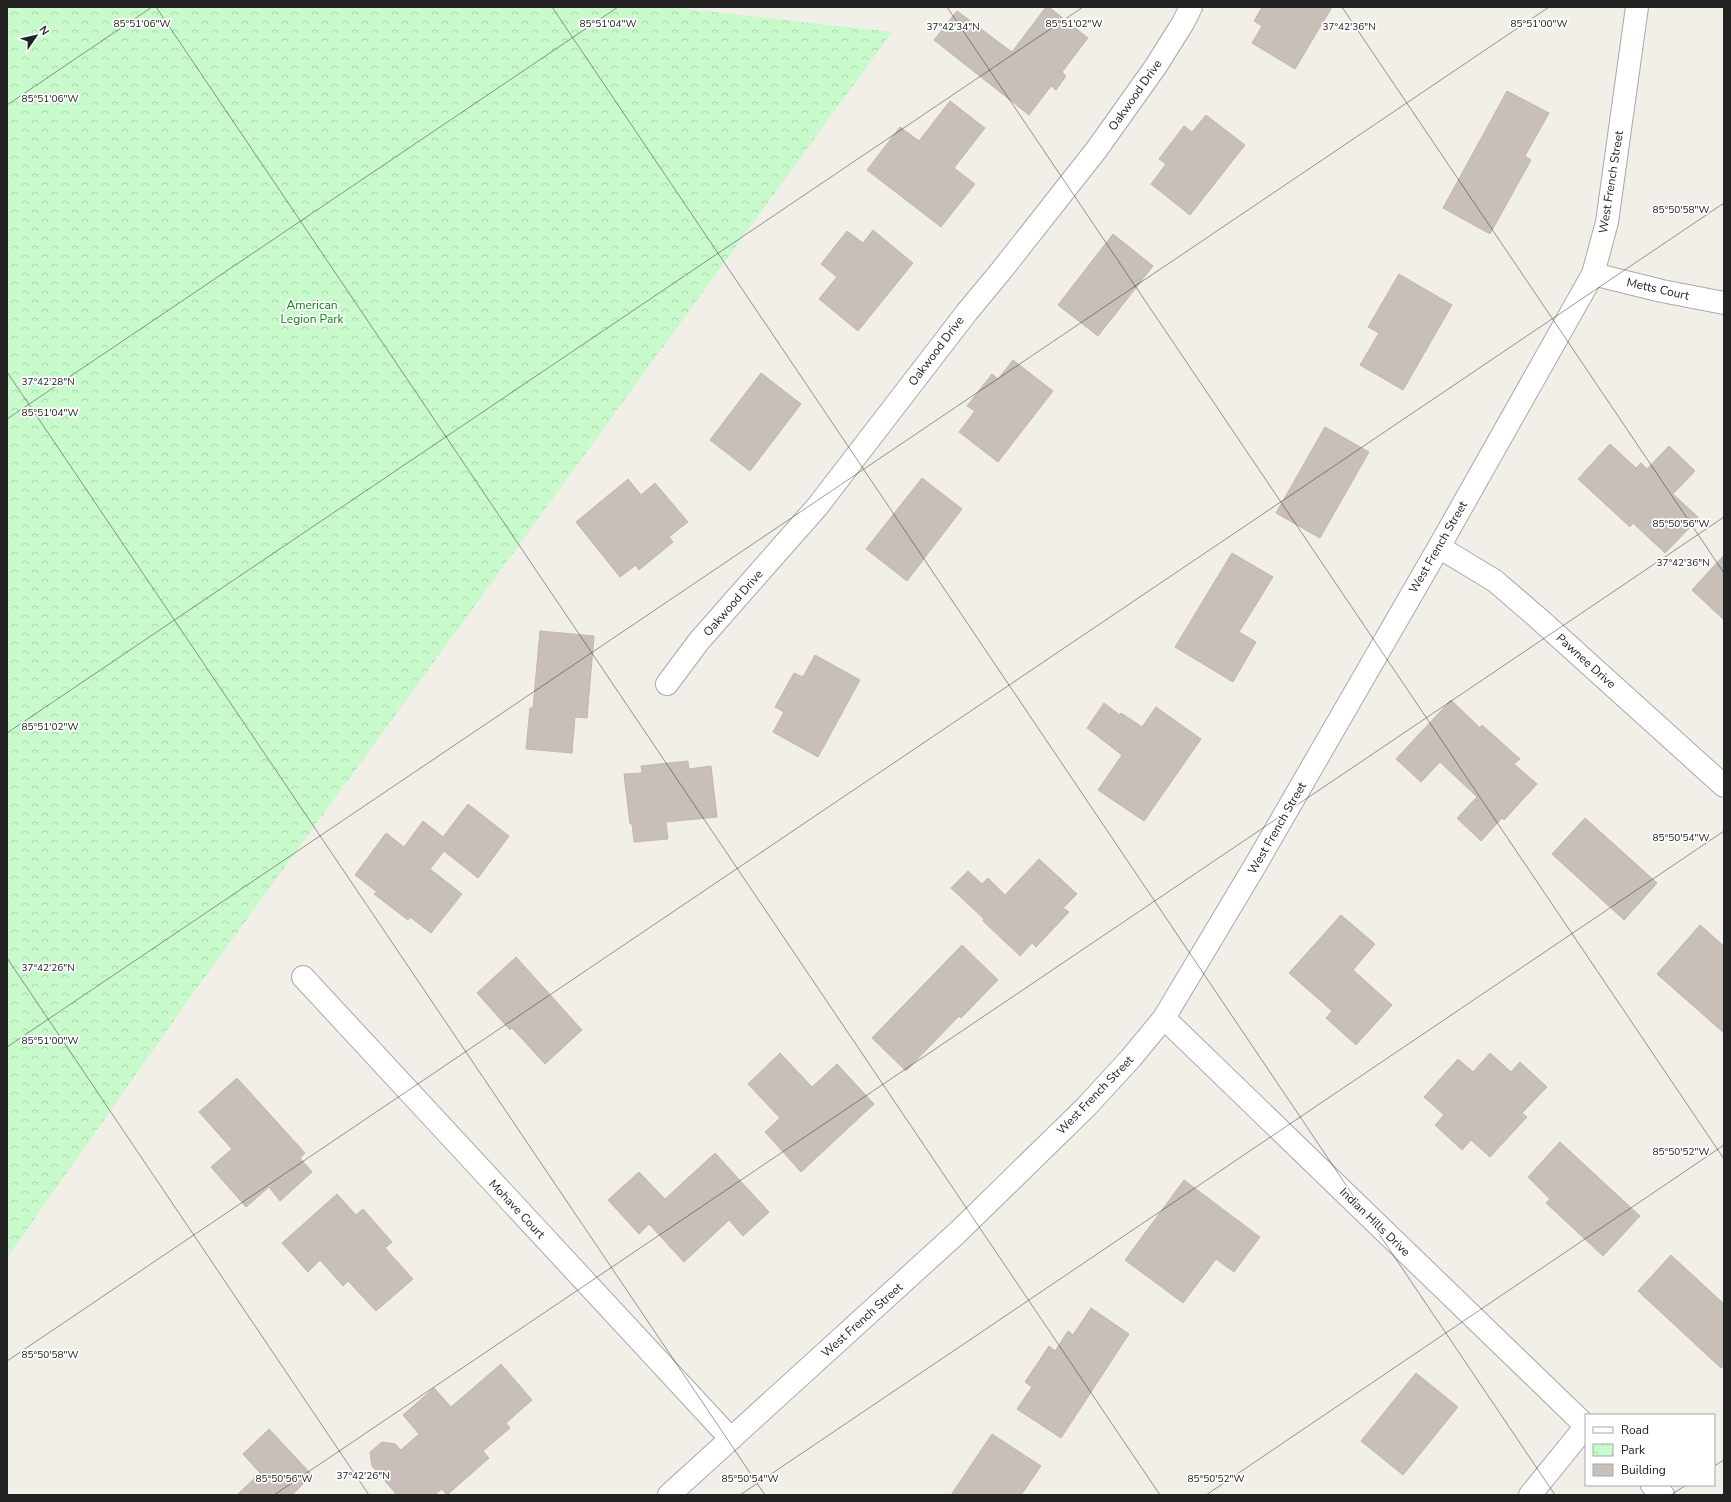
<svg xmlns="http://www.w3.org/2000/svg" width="1731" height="1502" font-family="'Nunito Sans',sans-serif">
<defs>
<pattern id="park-crowns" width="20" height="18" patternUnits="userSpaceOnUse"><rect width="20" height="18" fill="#c8facc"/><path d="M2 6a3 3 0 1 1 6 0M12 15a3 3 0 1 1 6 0" fill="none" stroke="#acd6af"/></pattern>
</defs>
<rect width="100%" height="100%" fill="#f2efe9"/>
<!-- park -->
<path fill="url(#park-crowns)" d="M7,7h663l222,25 -698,960 -187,266z"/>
<!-- building -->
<path fill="#c7bfb8" stroke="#c4b6ab" d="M1046,7h3l39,31 -26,34 4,4 -10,14 -5,-4 -22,29 -95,-75 23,-29 55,41z
M1262,7h70l-37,62 -43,-26 10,-17 -8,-5z
M1507,91l42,22 -24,43 6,4 -41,74 -47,-26z
M950,101l35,27 -31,40 21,16 -34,43 -74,-57 33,-43 19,14z
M1206,115l39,30 -55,70 -39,-31 15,-20 -7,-5 25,-33 8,6z
M873,230l40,33 -55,68 -39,-32 18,-22 -16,-13 26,-33 16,12z
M1113,234l40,32 -55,70 -40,-31z
M1399,274l53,31 -49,85 -43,-25 19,-32 -11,-6z
M1013,360l40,31 -55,71 -39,-30 16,-21 -8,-5 25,-32 6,5z
M761,373l40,31 -51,67 -40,-31z
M1325,427l44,25 -49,86 -44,-25z
M1610,444l26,24 5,-5 6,6 22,-23 26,25 -22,23 26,24 -34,35 -32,-30 -3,4 -52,-48z
M922,478l40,31 -55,72 -41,-32z
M628,479l13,16 14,-12 33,39 -19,15 4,5 -34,28 -3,-5 -16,12 -44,-55z
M1232,553l41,24 -34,55 17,10 -23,40 -58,-35z
M1724,555v65l-32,-30z
M540,631l54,5 -7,82 -12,-1 -3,36 -46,-4 4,-41h3z
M815,655l45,25 -42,77 -45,-25 11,-20 -9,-5 19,-34 9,4z
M1451,700l29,28 2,-3 38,34 -6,5 23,20 -33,36 -2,-2 -21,23 -24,-23 20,-21 -37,-35 -19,20 -25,-23z
M1104,703l16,12 1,-2 21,14 14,-20 45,32 -57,82 -46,-31 24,-35 -35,-27z
M688,761l1,8 22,-3 6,51 -51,5 2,17 -34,3 -2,-18h-2l-6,-50 18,-1 -1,-7z
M468,804l41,32 -31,42 -34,-27 -14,18 32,25 -31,39 -21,-16 -2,3 -34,-26 3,-2 -22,-17 31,-42 18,14 19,-26 20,16z
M1585,818l72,65 -33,37 -72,-66z
M1039,859l38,35 -14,14 6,4 -33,35 -4,-4 -12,13 -37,-35 1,-2 -33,-31 17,-17 14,13 6,-6 17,17z
M1341,915l34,29 -22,26 39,35 -36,40 -30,-27 6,-7 -43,-38z
M1700,925l24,21v87l-67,-59z
M962,945l36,35 -37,38 -2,-2 -53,55 -34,-33z
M516,957l66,73 -37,34 -33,-36 -2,2 -33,-37z
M780,1053l32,34 25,-23 37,40 -73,68 -36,-40 15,-14 -32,-34z
M1490,1053l21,19 9,-10 27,25 -25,26 5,4 -37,40 -19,-17 -9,10 -27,-25 9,-10 -20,-18 34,-38 15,13z
M237,1078l68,75 -5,5 12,14 -32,29 -11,-14 -23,20 -35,-40 21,-18 -33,-37z
M1560,1142l80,74 -37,40 -57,-53 4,-4 -22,-22z
M715,1153l54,59 -26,24 -14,-16 -45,42 -35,-38 -10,10 -31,-34 31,-28 26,27z
M1184,1180l76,57 -26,35 -18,-13 -33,44 -58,-43z
M337,1194l19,21 7,-6 29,33 -7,6 28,31 -37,32 -28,-30 -5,5 -23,-26 -12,12 -26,-29z
M1671,1255l53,49v61l-3,3 -83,-77z
M1091,1308l38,26 -68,104 -44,-29 15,-22 -7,-5 24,-36 6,5 13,-20 5,4z
M501,1364l31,36 -26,23 4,5 -27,23 6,7 -42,37 -5,-6 -8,6h-37l-25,-29 -2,-14 12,-10 13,2 6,6 18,-16 -16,-19 31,-27 17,19z
M1416,1373l42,34 -55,68 -42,-34z
M269,1429l43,46 -20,20h-55l23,-22 -17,-19z
M992,1434l49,32 -20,29h-70z"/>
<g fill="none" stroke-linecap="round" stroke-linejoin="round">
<defs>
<path id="minor" d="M1593,274l69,17 62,12
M1439,547l56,34 43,37 186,168
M667,684l32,-43 118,-134 150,-195 34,-41 96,-122 59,-83 27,-43 8,-16
M303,977l428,462
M1164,1018l422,408
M1652,1485l11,10
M669,1495l288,-262 129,-126 45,-49 33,-40 92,-154 183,-317 154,-273 14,-52 30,-215
M1530,1495l56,-69"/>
</defs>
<!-- minor casing -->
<use href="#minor" stroke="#a9a9a9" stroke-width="24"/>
<!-- minor -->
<use href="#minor" stroke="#fff" stroke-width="22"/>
</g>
<!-- ticks -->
<path fill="none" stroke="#222" stroke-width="1" stroke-opacity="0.45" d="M156,7l1004,1488M552,7l1003,1488M947,7l777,1152M1342,7l382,566M7,105l145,-98M7,372l758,1123M7,419l611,-412M7,733l1076,-726M7,958l362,537M7,1047l1542,-1040M7,1361l1717,-1158M1714,1466l10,-6M274,1495l1450,-978M740,1495l984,-664M1206,1495l518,-350M1671,1495l15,-10"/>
<g text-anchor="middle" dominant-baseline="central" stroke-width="3.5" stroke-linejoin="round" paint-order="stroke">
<!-- street labels -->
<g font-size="12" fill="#222" stroke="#fff">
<text transform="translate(1135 95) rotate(-55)">Oakwood Drive</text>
<text transform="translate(1611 182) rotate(-81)">West French Street</text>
<text transform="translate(1658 289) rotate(13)">Metts Court</text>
<text transform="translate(936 351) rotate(-53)">Oakwood Drive</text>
<text transform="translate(1438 547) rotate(-60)">West French Street</text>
<text transform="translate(733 603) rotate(-49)">Oakwood Drive</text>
<text transform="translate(1586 661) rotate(42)">Pawnee Drive</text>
<text transform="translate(1277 828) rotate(-60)">West French Street</text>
<text transform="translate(1095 1095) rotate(-46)">West French Street</text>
<text transform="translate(517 1209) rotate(47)">Mohave Court</text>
<text transform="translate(1375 1222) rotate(44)">Indian Hills Drive</text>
<text transform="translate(862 1320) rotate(-42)">West French Street</text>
</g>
<!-- park labels -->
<g font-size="12" fill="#0c8416" stroke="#fff">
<text x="312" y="305">American<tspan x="312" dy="14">Legion Park</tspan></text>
</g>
</g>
<g font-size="10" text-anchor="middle" fill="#222" stroke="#fff" stroke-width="3.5" stroke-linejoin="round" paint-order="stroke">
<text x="1539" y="27">85°51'00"W</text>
<text x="142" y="27">85°51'06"W</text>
<text x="608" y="27">85°51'04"W</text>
<text x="1074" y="27">85°51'02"W</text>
<text x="953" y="30">37°42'34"N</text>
<text x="1349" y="30">37°42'36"N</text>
<text x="50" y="102">85°51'06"W</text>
<text x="1681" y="213">85°50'58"W</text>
<text x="48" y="385">37°42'28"N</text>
<text x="50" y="416">85°51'04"W</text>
<text x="1681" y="527">85°50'56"W</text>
<text x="1683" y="566">37°42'36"N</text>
<text x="50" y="730">85°51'02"W</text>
<text x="1681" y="841">85°50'54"W</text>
<text x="48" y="971">37°42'26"N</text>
<text x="50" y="1044">85°51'00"W</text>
<text x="1681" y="1155">85°50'52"W</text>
<text x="50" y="1358">85°50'58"W</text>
<text x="363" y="1479">37°42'26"N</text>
<text x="284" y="1482">85°50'56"W</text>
<text x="750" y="1482">85°50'54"W</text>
<text x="1216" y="1482">85°50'52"W</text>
</g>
<!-- border -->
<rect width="1731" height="1502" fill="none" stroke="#222222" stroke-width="16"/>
<!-- legend -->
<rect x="1585" y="1414" width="130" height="72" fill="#ffffff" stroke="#a7a7a7"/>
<rect x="1593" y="1427" width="20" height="6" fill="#ffffff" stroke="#a7a7a7"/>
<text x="1621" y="1434" font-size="12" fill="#222222">Road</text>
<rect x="1593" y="1444" width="20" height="12" fill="url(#park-crowns)" stroke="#a7a7a7"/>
<text x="1621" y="1454" font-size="12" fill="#222222">Park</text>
<rect x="1593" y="1464" width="20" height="12" fill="#c7bfb8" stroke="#a7a7a7"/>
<text x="1621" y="1474" font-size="12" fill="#222222">Building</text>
<!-- north arrow -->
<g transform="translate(36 36) rotate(56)" stroke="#ffffff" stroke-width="3" paint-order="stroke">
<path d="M0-3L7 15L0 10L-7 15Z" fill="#222222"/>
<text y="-6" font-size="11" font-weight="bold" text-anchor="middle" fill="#222222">N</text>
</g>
</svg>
